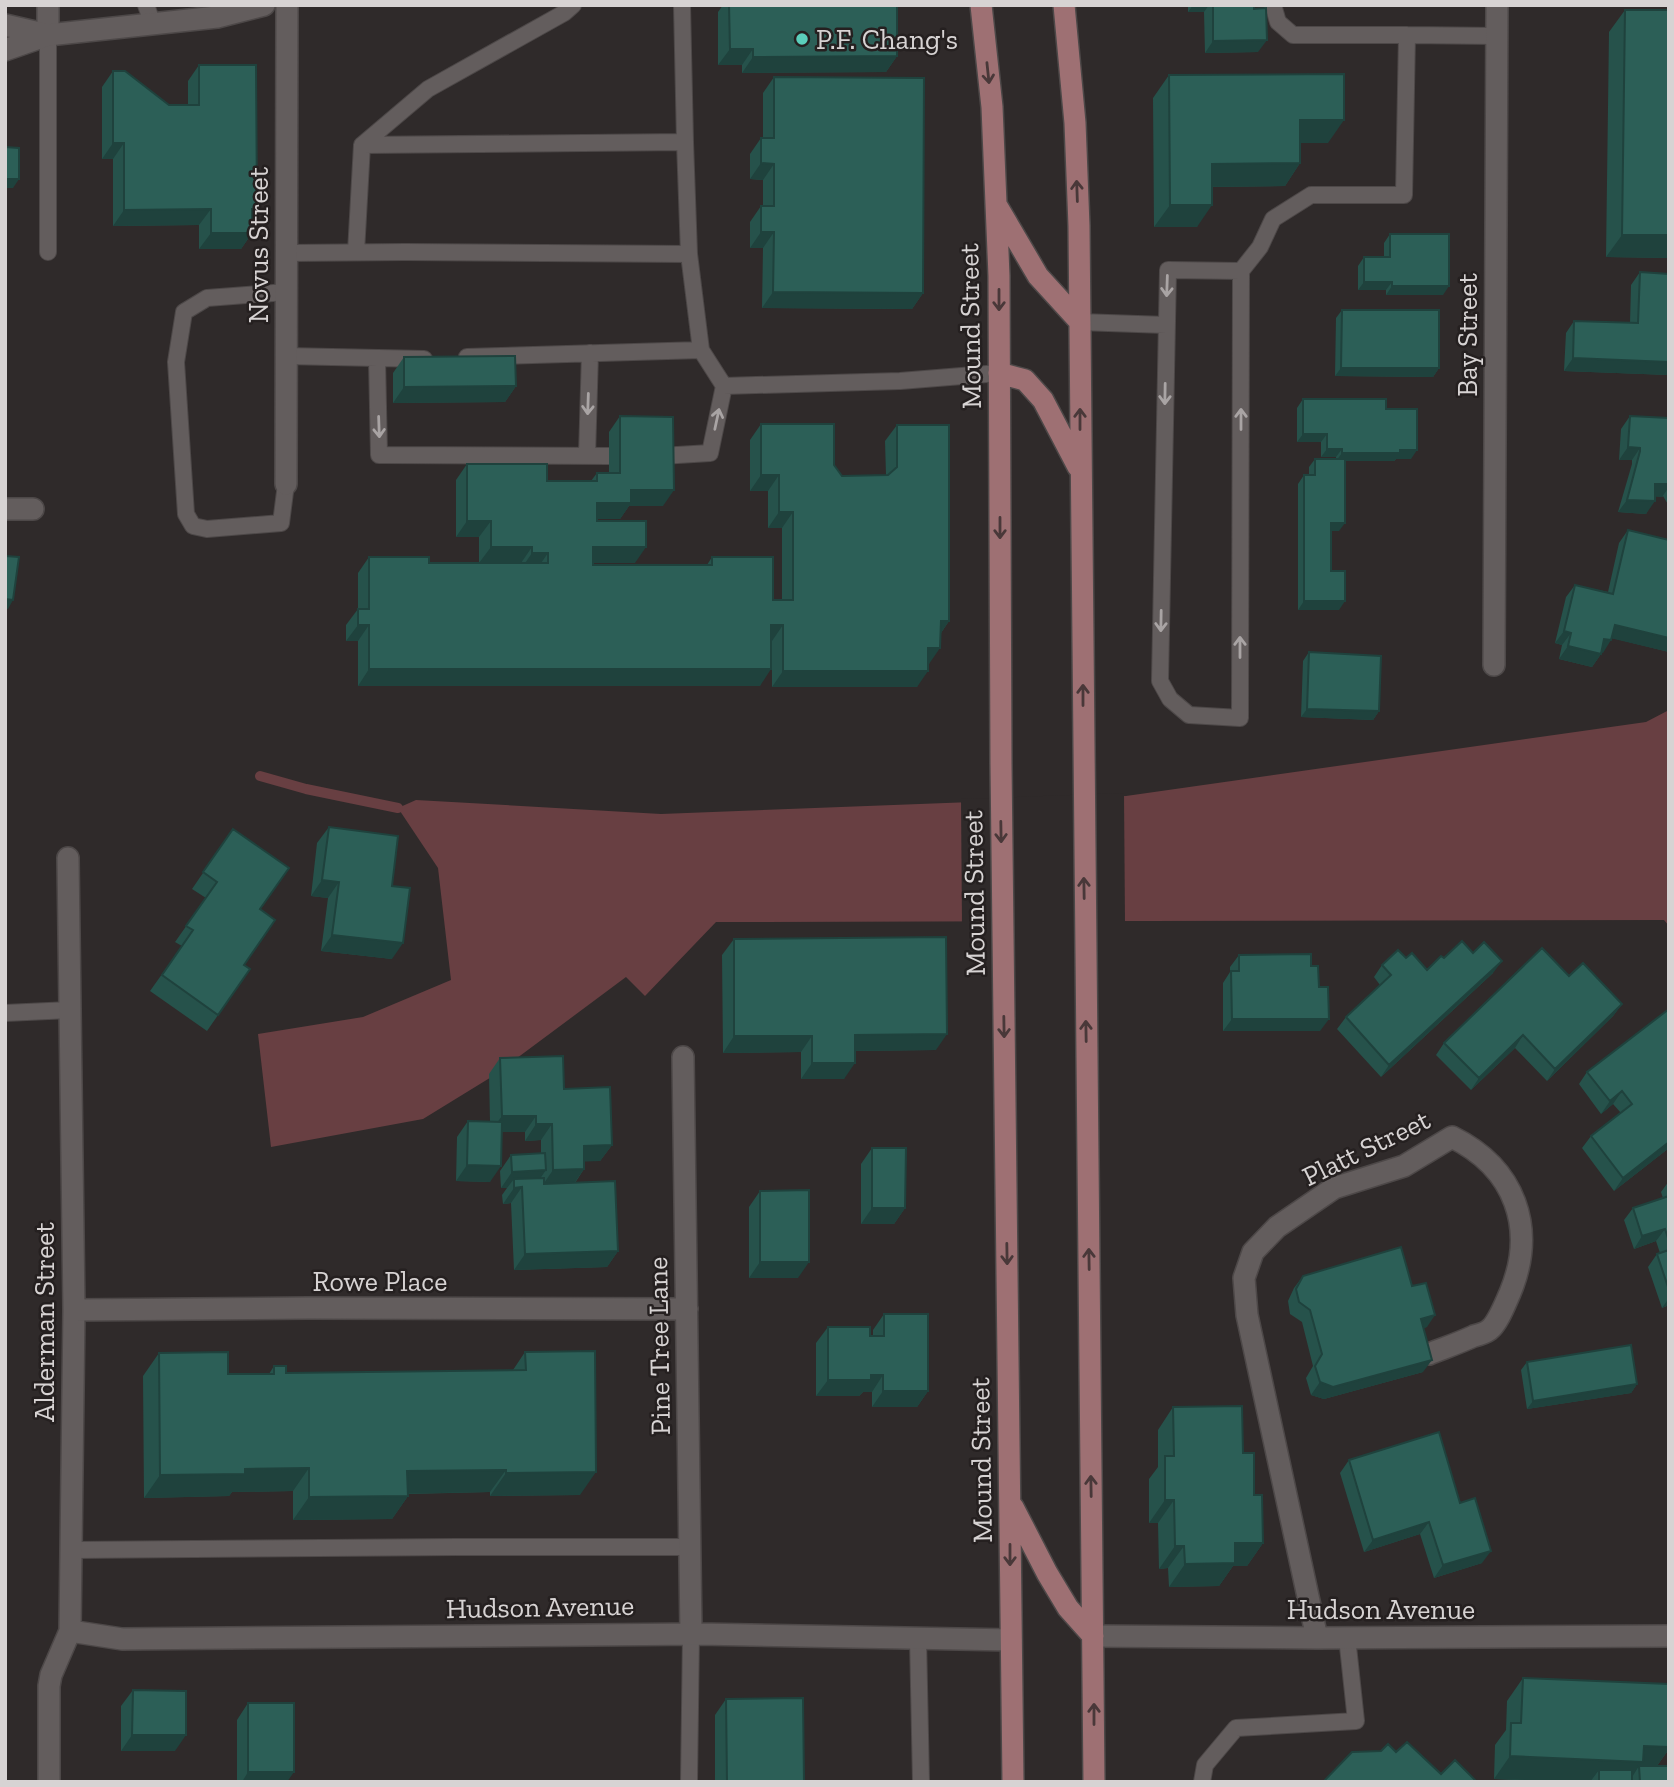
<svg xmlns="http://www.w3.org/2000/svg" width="1674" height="1787" font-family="'Zilla Slab',serif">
<rect width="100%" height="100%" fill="#2f2a2a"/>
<!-- water -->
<path fill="#683f42" d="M1669,710v216l-5,-6 -948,2 -71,74 -19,-19 -133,99 -70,43 -152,28 -13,-113 105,-17 88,-37 -13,-112 -40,-60 18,-8 245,14 465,-18 520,-74z"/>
<!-- pier -->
<path fill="#2f2a2a" d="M1124,793l1,132h-163l-1,-126z"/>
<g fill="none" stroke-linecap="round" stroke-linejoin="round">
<!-- stream -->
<path stroke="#683f42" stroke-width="10" d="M260,776l46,13 92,19"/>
<defs>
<path id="lane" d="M146,5l7,20
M573,5l-9,8 -136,76 -66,56 323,-3 4,112 12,96 23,36 176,-5 99,-8
M682,5l3,137
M48,35v217
M1407,35l90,1
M356,252l6,-107
M286,253l119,-1 284,2
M1241,271l-73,-1 -8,411 10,18 19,16 51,3 1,-447 19,-24 13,-28 38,-24h93l3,-160h-114l-15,-13 -5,-17
M286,292l-79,6 -23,14 -8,50 10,152 7,12 14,3 74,-6 5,-39
M1080,322l86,3
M286,356l138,3
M467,357l234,-7
M377,359l2,96 230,1
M587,456l3,-103
M661,456l49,-3 14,-67
M5,1013l65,-3
M71,1550l385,-3h233
M918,1638l3,144
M689,1782l2,-148
M1202,1782l3,-17 31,-37 120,-7 -9,-84"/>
<path id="street" d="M48,5v30
M286,484l1,-479
M5,509h28
M1494,665l3,-660
M683,1057l8,577
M74,1310l234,-2 379,1
M70,1631l52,8 577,-5 312,6
M1093,1636l224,2 352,-2
M1317,1638l-70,-323 -3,-37 9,-26 24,-25 57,-39 70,-22 48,-29c63,31 85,91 58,156 -5,11 -12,30 -21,37 -4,3 -11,5 -15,6 -15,7 -30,12 -45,18
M49,1782v-96l2,-11 19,-44 4,-321 -6,-452"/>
<path id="secondary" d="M5,25l43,10
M5,50l43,-15 169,-18 47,-12"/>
<path id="primary" d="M981,5l11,102 7,169 2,488 12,1018
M1064,5l11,118 4,103 15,1556
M997,206l41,70 42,46
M999,373l26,7 18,20 35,67
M1013,1507l34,66 21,35 25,28"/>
</defs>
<!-- lane casing -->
<use href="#lane" stroke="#4d4848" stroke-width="18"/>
<!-- street casing -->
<use href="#street" stroke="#4d4848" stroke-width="24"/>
<!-- secondary casing -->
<use href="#secondary" stroke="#4d4848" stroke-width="24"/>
<!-- primary casing -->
<use href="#primary" stroke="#4d4848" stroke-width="24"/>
<!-- lane -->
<use href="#lane" stroke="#635d5d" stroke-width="16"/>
<!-- street -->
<use href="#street" stroke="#635d5d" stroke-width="21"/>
<!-- secondary -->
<use href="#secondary" stroke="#635d5d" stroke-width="21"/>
<!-- primary -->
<use href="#primary" stroke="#9e7073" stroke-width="21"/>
</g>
<!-- wall -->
<path fill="#26524b" d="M723,5h174v51l-11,16 -144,1v-8h-24v-53z
M1153,5h101l4,47 -53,1 -1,-41h-16v-5h-35z
M1625,10l44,248 -63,-1 3,-225z
M199,65l53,150v18l-11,16h-42v-24l-86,1v-67h-11v-72l11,-16 56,34h19v-24z
M1169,75l159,68h-28v20l-15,23 -73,1 -15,40h-43l-1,-129z
M774,77l149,216 -11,16 -150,-1 1,-60h-13v-26l11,-16h2v-26l-13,-1v-25l11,-16h2v-45z
M1390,234l53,61h-57v-5h-28v-24l6,-9h20v-14z
M1640,272l29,2v101l-105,-4 2,-38 8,-12 56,2 1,-38z
M1342,310l97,58 -6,9 -98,-1 1,-58z
M404,357l112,29 -11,16 -112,1v-30z
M1303,399l83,10 25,50h-15l-2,2h-49l-6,70h-8v40l8,39h-41v-126l6,-9h5v-8l6,-8h21v-2h-15v-15h-24v-34z
M620,416l43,90h-34l-9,13h-23v2l38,42h-42v2h114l5,-8 61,43h9v-72h-14v-37h-18v-51l11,-16 73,41 8,11 44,-1 -1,-34 12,-16 52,196 -8,12 -12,31h-1l-11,23h-145v-46h-1l-11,45h-402v-45h-12v-16l12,-16v-36l11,-16 60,6h92h-42v-26h-23v-57l11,-16 80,17h44l6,-8h12v-41z
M1630,416l39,2v88l-6,-10 -1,1 -7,-1 -9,18 -28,-2 14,-48v-4h-13l2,-31z
M1628,530l41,10v112l-57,-14 -20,29 -33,-8 3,-14 -7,-2 11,-46 9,-12 33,7 11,-49z
M1309,652l70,59 -6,9 -72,-3 2,-56z
M329,827l63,59v73l-71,-8 7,-53 -17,-2 6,-53z
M233,829l27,80 -16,56 6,4 -43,62 -57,-40 32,-45 -7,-4 31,-44 -14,-9z
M734,939l202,111 -81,1 -11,28h-43v-27l-78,1 -1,-98z
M1473,953l20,20 -112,104 -44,-48 9,-12 34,-32 -6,-8 8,-12 24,-7 21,12 17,-12z
M1239,955l72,11 9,65h-97v-48l7,-11v-5z
M1569,976l53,28 -9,12 -66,65 -32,-33 -44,42 -35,-35 8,-12z
M1669,1009v139l-55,43 -32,-43 9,-12 30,-23 -8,-9 -12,10 -22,-30 8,-12z
M500,1058l64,31 48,56 -12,16h-16v8l-9,14 43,68 -11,16 -93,3 -3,-67 -8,1 -1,-9 5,-7h-6l-1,-17 11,-16 30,-2v-13l-16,1v-9h-23l-12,50 -34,-1 1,-44 11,-16h22l-1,-47z
M872,1148l33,60 -11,16h-33v-60z
M1669,1181v124l-7,3 -14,-41 9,-13 3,-1 -4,-12 -22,8 -10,-29 9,-12 30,-10 -2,-6z
M760,1191l38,87h-49v-71z
M1303,1276l109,10 15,41 -4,1v44l-99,27 -13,-4 -5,-17 7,-12 -11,-44 -12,-8 -2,-13 6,-13z
M884,1314l44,77 -11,16h-45v-15h-9l-4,4h-43v-53l12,-16 45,9v-6z
M525,1352l55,143 -90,1v-4l-82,2v2l-16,23 -99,1v-29l-61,1 -3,4 -85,2 -1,-122 16,-23 69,21h41l5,-8 12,7 227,-3z
M1527,1362l110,22 -6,9 -104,16 -6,-39z
M1173,1407l70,46 11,42 9,48 -16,23h-14l-14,20 -50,1 -1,-19 -9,1 -1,-46h-9v-44l9,-12v-37z
M1349,1460l111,43 22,60 -48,15 -14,-44 -56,18 -24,-79z
M1523,1678l146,71 -12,17 12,16h-108l-67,-3 1,-34 11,-15 1,-29z
M133,1690l42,61h-54v-45z
M726,1699l78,83h-89v-67z
M248,1703l39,79h-50v-62z"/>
<!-- shaded-wall -->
<path fill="#1f423d" d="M1155,5h34l-1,2h-35z
M1193,5h16l-5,7h-16z
M1267,40l-9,12 -53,1 8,-12z
M730,49h23l-11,16h-24z
M897,56l-11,16 -144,1 11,-16z
M1300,120h44l-16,23h-44z
M113,143h11l-11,16h-11z
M761,163l13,1 -11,16 -13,-1z
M1300,163l-15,23 -88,1 15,-23z
M5,179h14l-6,9h-8z
M1170,205h42l-15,22h-43z
M211,209l-12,16 -86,1 11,-16z
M761,232h13l-11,16h-13z
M211,233h41l-11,16h-42z
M1622,235h47v23l-63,-1z
M1364,282h28l-6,8h-28z
M1392,286h57l-6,9h-57z
M773,292l150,1 -11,16 -150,-1z
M1573,358l96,4v13l-105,-4z
M1341,368h98l-6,9 -98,-1z
M516,386l-11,16 -112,1 11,-16z
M1303,434h24l-6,8h-24z
M1628,447l12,1 -8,12h-13z
M1327,449h15l-6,8h-15z
M1400,450h17l-6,9h-15l-2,2h-58l6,-8z
M761,475h18l-11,16h-18z
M1655,484h14v3l-7,10 -16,-1z
M631,490h43l-11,16h-34l-9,13h-34l11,-16z
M1627,500l28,1 -9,13 -28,-2z
M779,512h14l-11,16h-14z
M467,521h24l-12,16h-23z
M1331,523h14l-6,8h-14z
M491,547h41l-11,16h-42z
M593,547h53l-11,16h-53z
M532,553h16l-11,16h-16z
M5,599l8,1 -5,9 -3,-1z
M1304,601h41l-6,9h-41z
M941,621h8l-11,16z
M358,625h11l-11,16h-12z
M771,625h12l-11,16h-12z
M1615,625l54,13v14l-63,-15z
M1564,631l7,2 -9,12 -7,-2z
M1604,639l7,1 -8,13 -7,-2z
M1568,646l33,8 -9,13 -33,-8z
M928,648h12l-11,16h-12z
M369,669h402l-11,17h-402z
M783,671h145l-11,16h-145z
M1307,709l72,2 -6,9 -72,-3z
M322,880l17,2 -11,16 -17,-2z
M332,935l71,8 -11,16 -71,-8z
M1502,961l-9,12 -112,104 8,-12z
M1622,1004l-9,12 -66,65 8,-12z
M1232,1019h97l-9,12h-97z
M947,1034l-11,16 -92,1 11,-16z
M1523,1035l-8,13 -44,42 8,-12z
M734,1036h78l-11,16 -78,1z
M812,1063h43l-11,16h-43z
M1622,1091l-9,13 -12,10 9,-13z
M502,1116h34l-11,16h-35z
M536,1124h16l-11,16 -16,1z
M1669,1142v6l-55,43 9,-13z
M612,1145l-12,16 -27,1 11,-16z
M467,1165l34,1 -11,16 -34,-1z
M584,1169l-11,16 -31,1 11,-16z
M546,1170l-11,16 -21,-7 -7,9h-6l11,-16z
M522,1187l-11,16 -8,1 11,-16z
M872,1208h33l-11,16h-33z
M1665,1229l-9,12 -22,8 8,-13z
M618,1251l-11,16 -93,3 11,-16z
M760,1262h49l-11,16h-49z
M1669,1298v7l-7,3z
M1435,1315l-8,12 -15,4 9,-12z
M1432,1360l-9,12 -99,27 -13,-4 9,-13z
M871,1375h12l-11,17h-9l-4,4h-43l12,-16z
M1637,1384l-6,9 -104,16 6,-8z
M883,1391h45l-11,16h-45z
M309,1468l-16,23 -61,1 -3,4 -85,2 16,-23 85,-6z
M506,1470l-16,22 -99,2 16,-23z
M596,1472l-16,23 -90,1 16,-23z
M408,1496l-16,23 -99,1 16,-23z
M1165,1500h9l-16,23h-9z
M1429,1522l-9,12 -56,18 9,-12z
M1235,1543h28l-16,23h-14l-14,20 -50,1 16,-23z
M1175,1546h9l-16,22 -9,1z
M1491,1551l-9,12 -48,15 9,-13z
M132,1735h54l-11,16h-54z
M1644,1746l25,1v2l-15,21 -15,-4 -10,16 -30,-12 -9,12 -96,-3 16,-23z
M248,1772h46l-7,10h-45z"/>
<!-- building -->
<path fill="#2c5f57" stroke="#1f423d" stroke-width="2" d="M729,5h168v51l-144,1v-8h-23z
M1213,5h41v4l12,-1 1,32 -54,1z
M1625,10h44v225h-47z
M199,65h57l1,144h-5v24h-41v-24l-87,1v-67h-11v-72h12l44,34h30z
M1344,74v46h-44v43l-88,1v41h-42l-1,-130z
M774,77l150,1 -1,215 -150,-1 1,-60h-13v-26h13v-42l-13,-1v-25h13z
M5,147l14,1v31h-14z
M1390,234h59v52h-57v-4h-28v-25h26z
M1640,272l29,2v88l-96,-4 1,-37 64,2z
M1342,310h97v58h-98z
M515,356l1,30 -112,1v-30z
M1303,399h83v10h31v41h-17v3h-58v-4h-15v-15h-24z
M620,416l53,1 1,73h-43v13h-34v18h49v26h-53v18h119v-8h61v43h20v-88h-14v-37h-18v-51h73v41l8,11 46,-1 9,-8v-42h52v196h-8l-1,27h-12v23h-145v-46h-12v44h-402v-44h-11v-16h11v-52h60v6h119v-10h-16v-6h-41v-26h-24v-57h80v17h50v-8h23z
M1630,416l39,2v66h-14v17l-28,-1 13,-49v-3l-12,-1z
M1315,459h30v64h-14v48h14v30h-41v-126h11z
M1628,530l41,10v98l-54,-13 -4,15 -7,-1 -3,15 -33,-8 3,-13 -7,-2 11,-46 38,9z
M5,556l14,1 -6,43 -8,-1z
M1309,652l72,4 -2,55 -72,-2z
M329,827l69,9 -6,50 18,2 -7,55 -71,-8 7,-53 -17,-2z
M233,829l56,39 -29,41 15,11 -31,45 6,4 -32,46 -56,-40 31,-45 -7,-4 31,-44 -14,-10z
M946,937l1,97 -92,1v28h-43v-27h-78v-97z
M1462,941l11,12 11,-11 18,19 -113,104 -43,-48 45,-42 -9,-10 16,-15 8,8 6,-5 15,17 14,-14 3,2z
M1542,948l27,28 14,-13 39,41 -67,65 -32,-34 -44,43 -35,-35z
M1311,954v12h7l1,21h9l1,32h-97l-1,-48h8v-16z
M1669,1009v133l-46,36 -32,-42 41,-32 -10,-13 -12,10 -23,-29z
M563,1056l1,33 46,-2 2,58 -28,1v23l-31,1 -1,-46h-16v-8h-34l-2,-58z
M468,1121l34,1 -1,44 -34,-1z
M872,1148h34l-1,60h-33z
M545,1153l1,17 -34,2 -1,-17z
M544,1178v6l71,-3 3,70 -93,3 -3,-67 -8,1v-9z
M809,1190v72h-49v-71z
M1669,1196v45l-4,-12 -23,7 -9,-28z
M1401,1247l11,39 14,-3 9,32 -14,4 11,41 -99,27 -13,-5 -5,-16 7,-12 -12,-44 -11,-8 -3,-13 7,-13z
M1669,1250v40l-12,-36z
M884,1314h44v77h-45v-16h-12v5h-43v-53h42v9h14z
M1631,1345l6,39 -104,17 -6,-39z
M595,1351l1,121 -90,1v-3l-99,1 1,25 -99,1v-29l-64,1v5l-85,1 -1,-122 69,-1v22h46v-8h12v7l240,-3 -1,-18z
M1242,1406l1,47h11v42h8l1,48h-28v20l-50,1 -1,-18h-9l-1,-46h-9v-44h9l-1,-49z
M1439,1432l21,71 15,-5 16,53 -48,14 -14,-43 -56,18 -24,-80z
M1523,1678l146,6v63l-25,-1 -1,16 -133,-6 1,-33h10z
M133,1690l53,1v44h-54z
M803,1698l1,84h-77l-1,-83z
M248,1703h46v69h-46z
M1407,1742l34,32 14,-14 22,22h-154l29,-30 29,-1 7,-7 8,8z
M1639,1766h30v16h-29z
M1599,1770h33v12h-33z
M1237,1781h33v1h-33z"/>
<!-- one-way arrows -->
<defs><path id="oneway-shaft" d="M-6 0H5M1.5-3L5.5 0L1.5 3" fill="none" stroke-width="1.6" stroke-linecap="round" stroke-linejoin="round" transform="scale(1.75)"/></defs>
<g stroke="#493839">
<use href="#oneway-shaft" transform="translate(988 73) rotate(84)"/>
<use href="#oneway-shaft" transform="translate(1077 191) rotate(-92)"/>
<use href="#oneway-shaft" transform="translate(999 300) rotate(90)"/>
<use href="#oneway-shaft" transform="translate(1080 419) rotate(-90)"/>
<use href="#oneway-shaft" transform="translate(1000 528) rotate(90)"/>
<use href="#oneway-shaft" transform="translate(1083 695) rotate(-90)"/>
<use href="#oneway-shaft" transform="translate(1001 832) rotate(89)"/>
<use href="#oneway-shaft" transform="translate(1084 888) rotate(-91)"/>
<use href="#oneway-shaft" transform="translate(1004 1027) rotate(89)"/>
<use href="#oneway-shaft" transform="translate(1086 1031) rotate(-91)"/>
<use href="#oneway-shaft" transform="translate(1007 1254) rotate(89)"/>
<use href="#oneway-shaft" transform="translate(1089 1259) rotate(-91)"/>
<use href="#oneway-shaft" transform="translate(1091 1486) rotate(-91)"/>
<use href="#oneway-shaft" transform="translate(1010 1555) rotate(90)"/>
<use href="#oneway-shaft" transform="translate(1094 1714) rotate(-90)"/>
</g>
<g stroke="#a9a4a4">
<use href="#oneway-shaft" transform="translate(1167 286) rotate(92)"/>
<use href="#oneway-shaft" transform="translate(1165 394) rotate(91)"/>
<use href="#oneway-shaft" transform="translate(588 404) rotate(92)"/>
<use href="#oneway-shaft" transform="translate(717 419) rotate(-78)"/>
<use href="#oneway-shaft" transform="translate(1241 419) rotate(-90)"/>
<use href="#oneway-shaft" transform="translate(379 427) rotate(88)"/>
<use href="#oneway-shaft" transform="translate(1161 621) rotate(91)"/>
<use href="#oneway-shaft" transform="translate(1240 647) rotate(-90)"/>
</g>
<!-- markers -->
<circle fill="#5bcebb" stroke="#252020" stroke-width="2.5" cx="802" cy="39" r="7"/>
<g text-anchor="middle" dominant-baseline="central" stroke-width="5" stroke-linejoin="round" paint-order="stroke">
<!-- poi labels -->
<g font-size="28" fill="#d7d3d3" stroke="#252020" text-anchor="start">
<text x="816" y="39">P.F. Chang's</text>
</g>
<!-- street labels -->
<g font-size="28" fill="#d7d3d3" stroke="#252020">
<text transform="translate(258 245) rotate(-90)">Novus Street</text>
<text transform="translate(970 326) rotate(-91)">Mound Street</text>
<text transform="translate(1467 335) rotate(-90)">Bay Street</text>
<text transform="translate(974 893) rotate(-91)">Mound Street</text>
<text transform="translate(1366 1148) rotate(-26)">Platt Street</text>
<text x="380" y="1281">Rowe Place</text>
<text transform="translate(44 1322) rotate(-90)">Alderman Street</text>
<text transform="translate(659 1346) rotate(-91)">Pine Tree Lane</text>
<text transform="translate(981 1460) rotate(-91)">Mound Street</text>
<text transform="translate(540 1607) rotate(-1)">Hudson Avenue</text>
<text x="1381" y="1609">Hudson Avenue</text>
</g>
</g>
<!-- border -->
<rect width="1674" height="1787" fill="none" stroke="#d7d3d3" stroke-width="14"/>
</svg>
